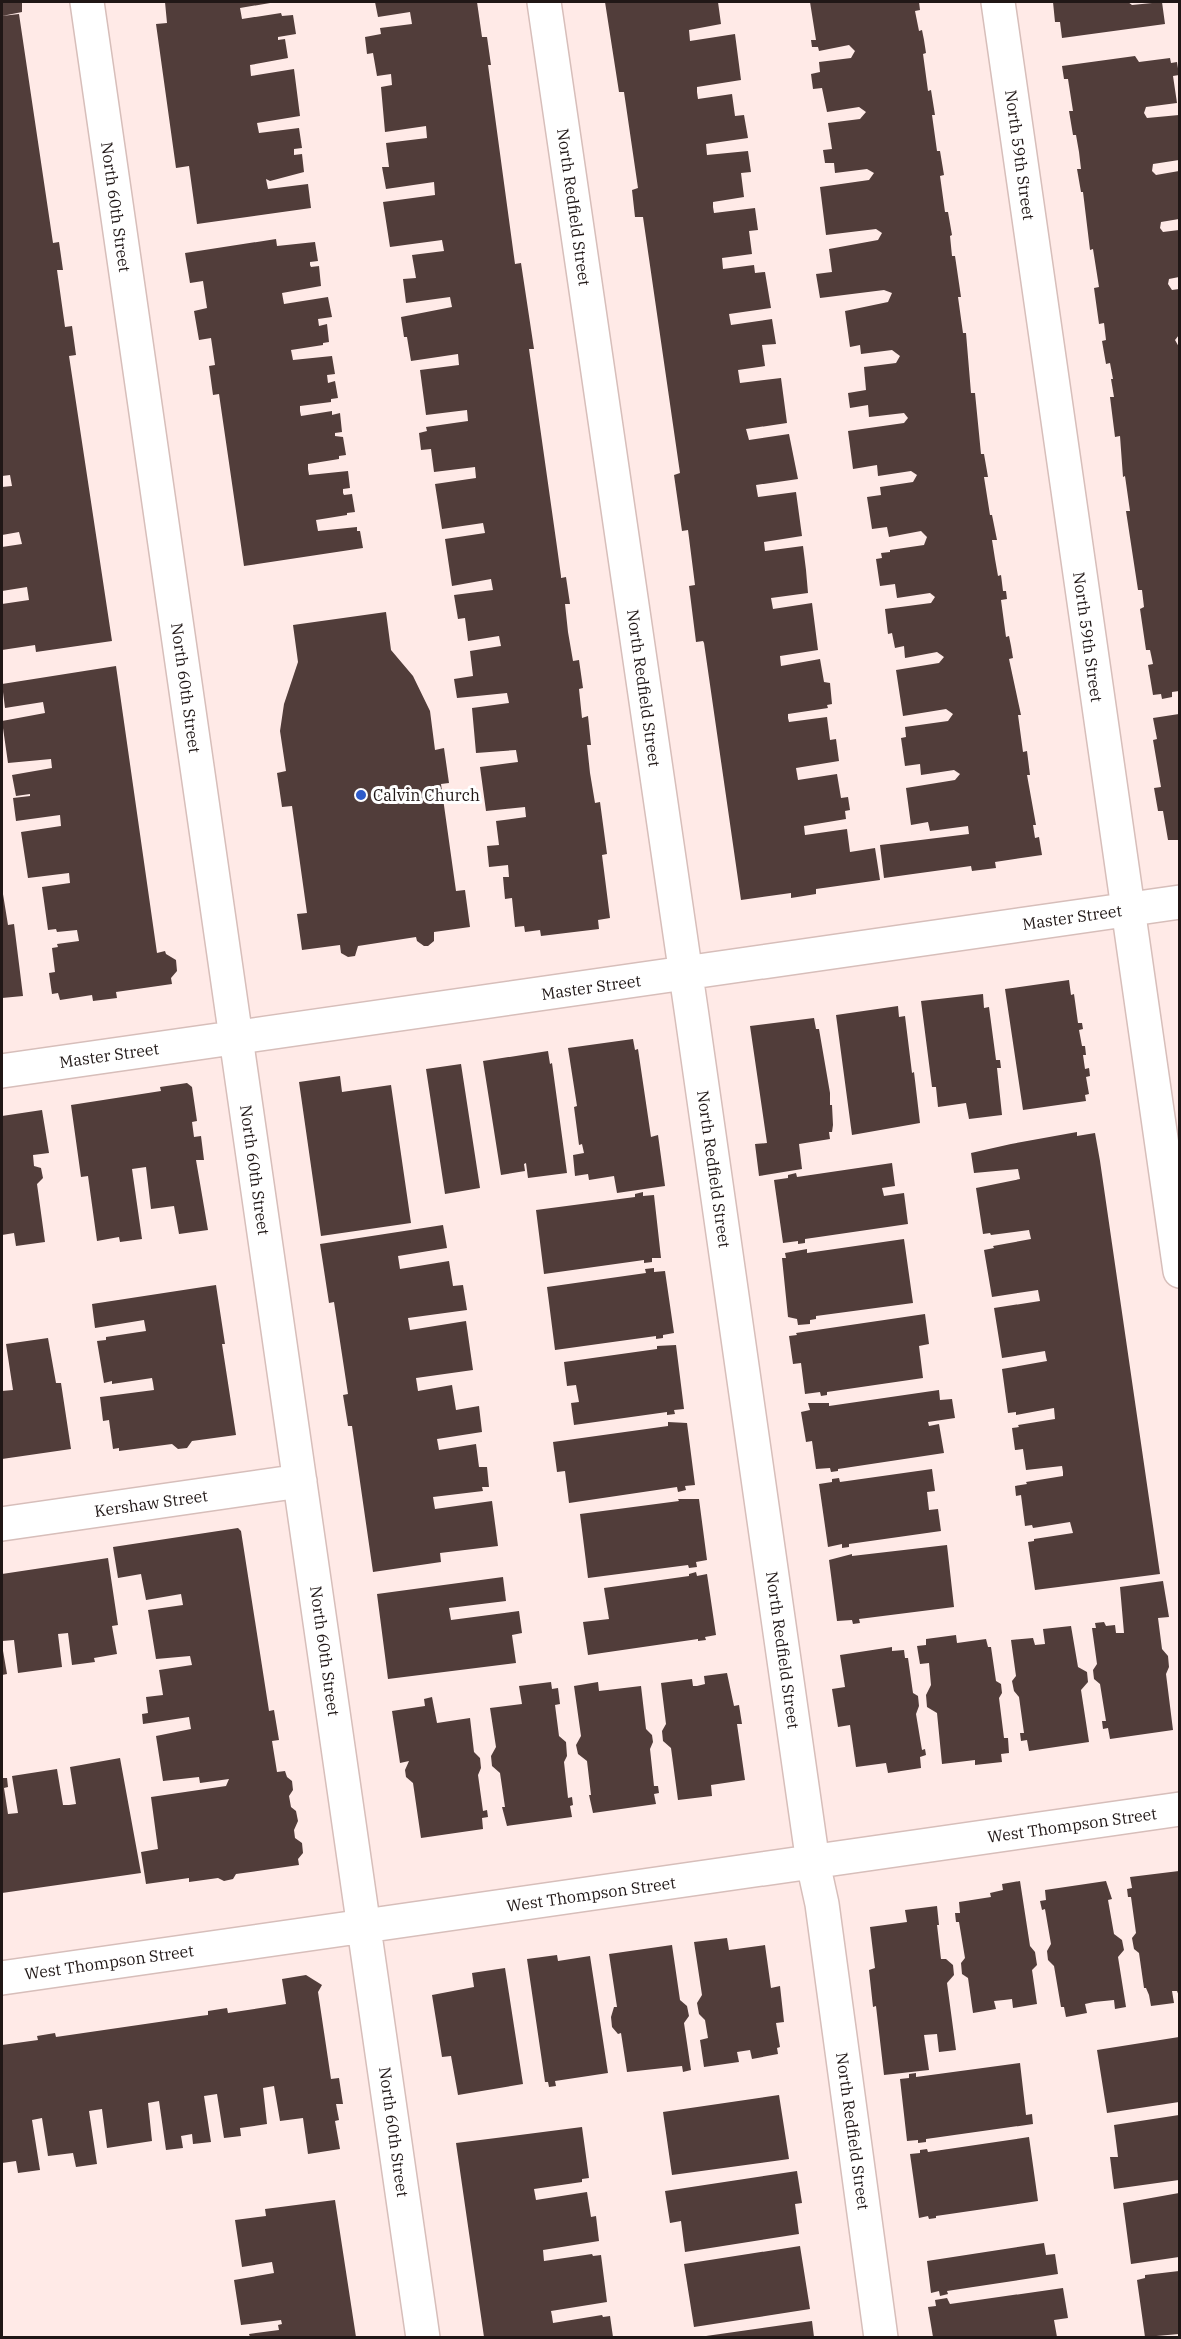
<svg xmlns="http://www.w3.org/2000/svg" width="1181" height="2339" font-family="'IBM Plex Serif',serif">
<rect width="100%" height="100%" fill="#ffeae7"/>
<!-- building -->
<path fill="#513d3a" d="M2,2h20v10l-20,4z
M165,2h111l-36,6 2,11 39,-6 1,3 11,-1 3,19 -18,3v3l7,-1 3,19 -38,7 1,11 43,-7 6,47 -43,7 2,10 40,-5 3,20 -8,1v6l8,-1 2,18 -34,9 -4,-2 2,10 40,-5 3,24 -114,16 -8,-58 -13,2 -20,-144 11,-1z
M375,2h102l5,35h5l4,28h-3l27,199 6,-1 13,86h-5l28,198 4,29v2l5,-1 4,27h-5l3,28 5,29 6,-1 4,28 -4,1 3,29 6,-2 3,29h-4l3,28 5,30 5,-1 7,52 -5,1 8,63 -12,2 1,9 -58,7 -1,-6 -15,2 -1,-6 -9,1 -3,-29 -7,1 -2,-22h6l-1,-12 -19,2 -2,-21 12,-1 -3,-24 30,-4 -1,-10 -39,4 -6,-44 38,-5 -2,-12 -40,3 -4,-45 37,-5 -2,-10 -50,5 -3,-19 19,-3 -3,-25 31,-5 -2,-10 -31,5 -3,-23 -7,1 -4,-24 39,-5 -2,-11 -39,7 -7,-47 40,-6 -2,-10 -41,6 -7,-45 41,-6 -1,-11 -41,5 -3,-23 -10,1 -2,-17 8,-2 -1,-4 42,-6 -1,-11 -41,5 -6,-45 39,-5 -1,-11 -47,7 -4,-24h-3l-3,-20 51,-10 -2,-10 -44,6 -3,-24 13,-1 -4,-23 32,-4 -2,-11 -52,7 -7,-45 52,-7 -1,-13 -48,7 -4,-22h7l-3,-24 41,-5 -1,-12 -41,6 -4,-45 11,-2 -1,-11 -14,2 -4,-23 -6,1 -2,-17 16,-3 -1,-6 32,-4 -2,-12 -32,5z
M605,2h113l3,22 -32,6 1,11 45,-7 6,46 -44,7v5l1,7 34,-5 3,22 9,-1 4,23 -42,6 1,11 41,-4 3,21 -10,1 3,24 -31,5v5l1,6 41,-5 3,22 -9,1 3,23 -30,4 1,11 31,-4 1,8 10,-1 6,36 -42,6 2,11 41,-6 4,25 -14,1 3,21 -27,4 2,13 41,-5 6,45 -41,6 3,11 40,-6 9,45 -42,6 2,12 38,-5 6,44 -38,6 1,9 38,-5 3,24 2,23 -37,5 2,11 39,-6 6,47 -38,6 1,10 39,-7 4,23 6,1 2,21 -5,1 1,3 -40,6v4l1,4 38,-5 3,23 6,-1 3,22 -43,7 2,12 39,-6 4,24 7,-1 2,13 -5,1 1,8 -42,7 1,9 42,-6 3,23 25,-4 5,32 -64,9v5l-25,4v-5l-50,7 -37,-257 -1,-2 -7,1 -7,-56 6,-1 -7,-55 -6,1 -8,-56 6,-2 -37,-256h-8l-3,-27 6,-2 -14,-96h-5z
M810,2h109l1,8 -5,1 4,20 3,-1 2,10 2,13 -3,1 5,37 3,-1 4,25h-3l5,36h3l4,24 -4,1 5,36h3l4,23 -2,1 2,20h3l6,41h-3l5,36h3l5,60h4l6,61h3l4,23h-4l6,38h2l5,25h-5l3,19 3,17 3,-1 2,16h3l1,8 -6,1 5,37 3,-1 2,10 2,12 -4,1 12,56h-3l5,37 4,-1 3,24h-3l9,50h-3l2,13 4,-1 3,18 -47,7 1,6 -24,3 -1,-5 -87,12 -4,-33 89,-11 -1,-8 -38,5 -2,-9 -17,3 -5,-37 49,-8 5,-6 -6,-4 -33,5 -1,-11 -15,2 -4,-28 5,-1 -1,-10 43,-6 5,-7 -7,-5 -43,7 -7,-46 43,-7 5,-6 -7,-5 -32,6 -1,-12 -9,2 -3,-15 -4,1 -3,-25 46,-6 4,-6 -5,-4 -33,5 -2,-14 -15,2 -4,-27 6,-1 -1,-5 9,-1v-2l34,-5 3,-8 -6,-6 -32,6 -2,-10 -15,2 -5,-32 14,-2 -1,-8 33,-5 4,-7 -6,-4 -33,5 -1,-11 -24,4 -5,-38 56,-8 4,-5 -4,-5 -35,4 -1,-12 -18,3 -2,-15 18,-3 -2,-23 32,-4 4,-7 -8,-6 -31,4 -1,-9 -10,2 -5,-36 43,-9 4,-9 -8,-3 -64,8 -4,-24 16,-2 -3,-23 49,-9 4,-7 -6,-4 -50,6 -6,-48 49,-7 5,-7 -7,-4 -32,4 -1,-10h-9l-2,-13 9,-1 -4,-26 32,-4 6,-7 -7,-5 -32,5 -5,-24 -9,1 -2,-15 9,-2 -1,-10 32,-4 4,-7 -6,-6 -30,6 -1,-4h-6l-1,-7h5z
M1053,2h75l4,3 30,-3 3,22 -103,14 -2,-16h-5z
M19,14l34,229 6,-1 4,28h-6l8,57 7,-1 4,29 -7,1 43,285 -76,11 -1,-7 -33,5v-46l27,-4 -2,-13 -25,4v-44l20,-3 -3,-12 -17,3v-48l10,-1 -2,-11 -8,1v-460z
M1135,56l4,6 31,-4 1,5 6,-1 2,13 -6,1 4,27 -31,4 -2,6 3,5 32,-3v45l-26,4 -1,7 4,4 23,-4v48l-18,3 -1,6 3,4 16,-2v47l-10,2 -1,5 4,6 7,-1v46l-4,5 4,7v344l-7,1v5l-10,2 -1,-5 -8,1 -5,-30 5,-1 -3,-14h-4l-6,-41 4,-2 -2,-17h-4l-12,-79h4l-5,-35 -2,1 -3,-41 -5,1 -5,-40h4l-3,-18h2l-3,-16 -4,1 -4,-23 4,-1 -2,-17 -5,1 -5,-36 5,-1 -6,-38 -3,1 -7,-58h-2l-4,-23h4l-2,-17 -3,-17h-3l-4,-24h4l-5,-32h-4l-2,-13z
M276,239l1,7 38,-4 3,19 -8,1v3l1,2 8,-1 2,20 -39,7 2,11 44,-7 4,20 -14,2 1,7 8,-2 2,18 -6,1v2l-32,5 2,10 39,-4 3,18 -8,1 1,8 7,-2 3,17 -7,1v3l-31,4v5l1,5 31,-5v4l8,-2 2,19 -7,1v3l8,1 3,18 -7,1v3l-31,5v5l1,6 39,-4 2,17 -7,1v4l1,2 8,-1 3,18 -8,1v2l-31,5 2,11 39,-4v4h3l3,17 -119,18 -25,-172 -6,1 -4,-29 6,-1 -4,-27 -12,2 -5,-29 13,-3 -4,-27 -13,2 -5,-30z
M386,612l5,38 22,26 17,35 5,39 9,-2 5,35 -8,1 15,107 9,-1 5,37 -36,5v9l-6,5h-4l-7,-5 -1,-4 -58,9 -3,10 -7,1 -7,-4 -1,-8 -38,5 -5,-36 10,-1 -15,-107 -10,1 -5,-34 9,-2 -6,-40 4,-27 14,-42 -5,-37z
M116,666l41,287 8,-2 1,3 10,6 1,11 -6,7 1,6 -56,8 1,6 -24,3 -1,-6 -32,5 -2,-7 -6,1 -3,-21 6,-1 -3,-24 6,-1 -1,-3 22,-3 -2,-11 -20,2 -1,-3 -8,1 -6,-43 28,-4 -1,-10 -41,5 -7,-46 40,-6 -1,-11 -44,6 -3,-23 17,-2v-2l-14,2 -4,-21 40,-7 -1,-9 -43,4 -6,-42 43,-8 -2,-11 -38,6 -3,-24z
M1179,714v126h-11l-5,-29h-5l-4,-23 7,-1 -8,-47 4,-1 -4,-21z
M2,888l6,37 6,-1 9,72 -21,2z
M1069,980l2,15 3,-1 4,29h4l1,6 -4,1 3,16h3l1,9h-3l2,14 4,-1 1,8 -4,1 3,17 -4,1 1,6 -63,9 -18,-121z
M983,994l1,14 5,-1 7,53h4l1,8h-4l5,47 -33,4 -3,-16 -28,4 -2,-20h-4l-11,-86z
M898,1006l1,11 6,-1 7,57 2,-1 6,51 -68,12 -16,-120z
M814,1018l2,11h3l11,64v12h2l1,20 -1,7h-3l1,7 -31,5 3,25 -43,7 -4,-32 12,-1 -17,-117z
M633,1039l2,11 3,-1 13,88 7,-2 7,51 -48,7 -3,-17 -25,4 -1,-6 -13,2 -2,-21 11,-2 -2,-9 -3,1 -5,-38 3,-1 -9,-58z
M548,1051l2,13 2,-1 15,110 -39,5 -2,-15 -2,1 1,7 -24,4 -18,-114z
M461,1064l19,124 -35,6 -19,-125z
M340,1076l2,16 49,-7 20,138 -90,13 -22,-154z
M187,1083l5,4 5,34 -5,1 2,15 7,-1 3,24h-8l12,70 -29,4 -5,-28 -23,3 -5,-42 -14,2 10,70 -22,3 -1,-5 -22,4 -9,-65 -7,1 -10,-72 90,-14 -1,-4z
M42,1110l7,43 -16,2 1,11 7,2 2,10 -6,6 8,58 -29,4 -2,-13 -12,2v-119z
M1077,1132v4l18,-3 5,28 60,413 -125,16 -7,-48 6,-1v-2l39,-6 -3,-11 -37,6 -1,-3 -7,1 -4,-31 -5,1 -1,-10 12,-2 -1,-2 37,-6v-4l-1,-6 -36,4 -3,-21 -8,1 -3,-22 7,-1 -1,-2 37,-6 -1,-11 -38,7v-3l-8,1 -6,-44 45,-8 -1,-4 -1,-6 -43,7 -8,-50 46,-7 -2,-11 -46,7 -8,-47 10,-2 -1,-2 38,-7 -2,-9 -38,5 -1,-2 -7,1 -7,-46 44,-9 -2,-10 -44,4 -3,-20 40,-9z
M892,1163l3,23 -13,2 2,8 20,-3 4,31 -103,15v4l-7,1v-3l-15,2 -9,-63 14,-2v-3l8,-2 1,4z
M643,1192v4l11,-1 7,63h-9v4l-8,1v-3l-100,14 -8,-64 99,-13v-3z
M443,1225l4,23 -49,8 2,13 49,-8 4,25 10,-1 4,25 -59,8 2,12 56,-9 7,49 -57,8 2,13 34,-6 4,25 23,-4 3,26 -45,7 2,11 37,-6 3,23h8l2,20h-7l1,4 -50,6 2,12 57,-8 6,45 -58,7 1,9 -68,10 -21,-146h-4l-5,-31 5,-1 -14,-92 -5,1 -9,-59z
M904,1239l9,64 -97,13v3l-6,1v4l-12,1 -1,-6 -9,-2 -6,-59h4l-1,-5 22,-4v4z
M654,1268v4l11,-1 9,62 -11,2v3l-7,1v-3l-101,14 -8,-63 99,-14 -1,-4z
M216,1285l9,59h-3l14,91 -44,6 -5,7 -9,1 -6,-5 -53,7v-3l-6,1 -4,-29 -6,1 -3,-24 54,-7 -1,-7 -1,-5 -40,6v-3l-8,2 -7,-42 9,-1v-3l40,-6 -2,-11 -49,8 -3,-24z
M925,1314l4,30 -10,2 4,32 -96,14v3l-6,1 -1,-4 -15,2 -4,-31 -8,1 -4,-28 8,-1 -1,-2z
M48,1338l8,45h5l10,66 -69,10v-68l11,-1 -7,-46z
M676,1345l8,64 -10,1 1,4 -8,1v-3l-93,13 -3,-22 8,-1 -3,-17 -9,1 -3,-24 93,-13v-3z
M939,1390l1,10 12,-1 3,19 -27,4 1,4 10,-2 5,29 -106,16v2l-7,1 -1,-4 -14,1 -4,-28 -6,1 -5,-30 9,-2 -2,-7h21v3z
M668,1422l19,1 8,62 -10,1 1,4 -8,2 -1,-5 -108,16 -4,-32 -8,1 -4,-30 115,-16z
M932,1469l3,22 -8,1 2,18 9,-1 3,22 -92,13v3l-7,1v-4l-14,3 -9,-63 13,-2v-3l7,-1 1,4z
M678,1499h21l8,61 -11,2 1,5 -8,1 -1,-3 -100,13 -8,-64 99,-13z
M238,1528l3,3 28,180 5,-1 5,30 -7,1 5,31 8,-1 2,6 5,4 1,9 -4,6 2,11 5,4 2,10 -4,9 1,8 7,5 1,10 -5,6 1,6 -63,9 -3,5 -9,2 -6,-3 -29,4v-4l-43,6 -5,-32 17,-3 -7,-52 75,-11 3,-7 -29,4 -1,-6 -36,4 -7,-45 35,-7 -2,-12 -46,7 -1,-10 6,-1 -2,-16 17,-2 -4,-25 33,-5 -2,-9 -34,3 -8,-49 35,-5 -2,-11 -35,6 -5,-26 -23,4 -5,-31z
M947,1545l7,62 -95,12 1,4 -7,1 -1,-4 -15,1 -8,-61 23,-6v2z
M108,1558l10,67 -6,1 5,28 -23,4 1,4 -23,3 -4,-32 -10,1 4,33 -44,6 -4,-33 -12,1v-67z
M696,1572l1,4 10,-2 9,61 -11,2 1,3 -8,1v-2l-110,16 -5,-33 26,-3 -5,-31 85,-12v-2z
M503,1577l3,24 -57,7 2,12 68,-9 3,22 -10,2 4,28 -128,16 -11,-85z
M1163,1581l6,36 -11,1 4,31 6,7 1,11 -3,7 7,56 -63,9 -2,-11 -5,1 -1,-8h4l-6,-37 -6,-5 -1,-9 4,-6 -5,-36h4l-1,-5 9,-1 2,4 9,-1 1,8h8l-4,-46z
M1071,1626l7,41 9,5 1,10 -7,8 8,52 -60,9 -2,-11 -6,1 -1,-8h4l-5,-36 -5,-6 -2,-10 4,-5 -5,-36 22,-2 2,7 10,-1 -2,-15z
M956,1635l1,8 29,-4 2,8h3l5,34 5,3 1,9 -3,5 5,40h4l1,15 -8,1 1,8 -27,3v-5l-33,4 -5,-51 -10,-6 -1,-12 5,-10 -2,-22 -9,1 -3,-18 9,-1v-6z
M2,1645l5,29 -5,1z
M892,1647v4l12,-1 1,8h3l5,35 5,3 1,10 -3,8 6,36 3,-1 1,6 -6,2 1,11 -33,5 -2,-10 -30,4 -6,-42 -12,2 -6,-38 13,-2 -5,-32z
M727,1673l7,33 5,-1 3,19h-5l8,56 -34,5 1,11 -34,4 -7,-52 -8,-7 -1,-10 4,-7 -5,-41 31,-4 1,7h4l8,-2 -1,-8z
M551,1682l1,7 6,-1 2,16 -5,1 4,31 7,6 1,14 -3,6 4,36 4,-1 1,8 -3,1 2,11 -65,9 -5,-19h3l-5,-34 -8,-7 -1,-10 5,-9 -6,-39 32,-4 -3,-18z
M598,1682l1,9 42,-5 5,43 6,6 1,7 -3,7 4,37h4l1,7 -5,1 2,10 -63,9 -4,-18h2l-4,-34 -9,-7 -2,-9 5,-9 -7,-50z
M432,1697l5,26 33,-5 4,34 6,6 1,10 -3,7 5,36 4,-1 1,7 -6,1 1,11 -62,9 -8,-55 -7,-6 -1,-7 4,-9 -9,2 -8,-52 33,-5 -1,-7z
M120,1758l21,115 -139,20v-115h5l1,9 -4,1 4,26 10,-1 -6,-37 45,-7 6,36h6l7,-1 -6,-37z
M1179,1871v125l-2,-5h-5l2,12 -23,3 -2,-11 -3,-7h-2l-5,-35 -5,-4 -2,-11 4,-5 -5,-36h-3l-1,-8 5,-1 -2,-11z
M1020,1881l10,65 5,6 2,13 -5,5 5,34 -24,4 -1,-9 -8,1 -10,1 2,8 -23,4 -5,-35 -6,-4 -1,-11 4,-5 -6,-36h-3l-1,-9h5l-1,-11 32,-5 -1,-4 13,-3 -1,-6z
M1106,1881l6,18 -4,1 6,34 8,6 2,10 -6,7 8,50 -11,2 -1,-9 -20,2 -9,2 2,9 -21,4 -2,-10h-3l-7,-41 -6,-6 -1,-9 4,-7 -6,-35 -3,1 -2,-9 6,-1 -1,-10z
M937,1906l2,19h-2l4,34h5l7,6 1,10 -7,8 9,67 -17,2 -2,-18 -13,1 5,35 -45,5 -8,-69 -3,1 -4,-37 6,-2 -5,-41 37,-5 -2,-12z
M727,1938l2,12 36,-5 6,43 9,-2 4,36 -8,1 4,24 -3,1 1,6 -26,5 -2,-9 -13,2 2,10 -35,5 -4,-27 8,-2 -3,-18 -6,-6 -2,-11 5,-8 -8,-53z
M672,1945l8,55 7,6 2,10 -5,7 7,47 -8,2 -1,-6 -55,6 -6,-39 -3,1 -6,-7 -1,-10 3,-10h3l-8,-53z
M557,1955l1,6 32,-5 18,117 -53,8 1,5 -7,1 -1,-5h-3l-18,-123z
M505,1968l18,116 -65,11 -7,-39 -9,1 -10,-62 42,-8 -2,-14z
M306,1975l16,10 -4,7 13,87 8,-1 4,26h-7l3,16 -4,1 5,28 -32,5 -5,-36 -23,3 -6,-35 -11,2 4,36 -27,4 1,8 -17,2 -7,-44 -13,2 7,46 -18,2 -1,-10 -11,2 2,12 -17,2 -7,-49 -11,2 4,38 -45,7 -5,-39 -13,2 8,53 -21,3 -3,-14 -25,3 -6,-38 -10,2 8,50 -22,3 -2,-12 -14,2v-118l36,-5 -1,-4 18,-3 1,4 144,-21 8,-1v-4l19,-3 1,5 58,-9 -4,-25z
M1179,2037v65l-72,11 -10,-63z
M1020,2063l6,52 6,-1 1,10 -107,15v3l-8,1v-3l-11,1 -7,-62 9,-1v-4l7,-1v4z
M779,2095l10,64 -117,16 -9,-63z
M1179,2115v65l-65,9 -4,-32h8l-4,-32z
M582,2127l7,51 -7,1v3l-48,7 2,11 51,-8 4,25 5,-1 3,25 -56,9 1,11 48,-7 1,2 8,-1 6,47 -56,9 1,5 1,7 49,-8 1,2 7,-1 3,21h-129l-28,-194z
M1029,2137l9,64 -102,15v2l-7,1 -1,-3 -9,2 -9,-64 10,-1v-3l7,-1 1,3z
M797,2171l5,32 -7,1 4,30 -114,18 -4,-31 -11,2 -5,-32z
M1179,2193v64l-48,7 -8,-61z
M335,2200l21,137h-106l-1,-3 30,-4 -1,-5 4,-1 -1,-4 -40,5 -7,-45 40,-7 -2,-11 -30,5 -7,-47 31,-4 -1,-7z
M1044,2243l2,12 9,-1 3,20 -111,17 1,3 -8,2 -1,-5 -8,2 -4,-32z
M800,2246l10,63 -116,18 -10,-63z
M1179,2271v63l-34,3 -8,-57 8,-2v-3z
M1063,2288l5,30 -14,2 3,17h-124l-5,-30 8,-1 -1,-6 12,-2 3,6z
M812,2321l2,16h-108v-1z"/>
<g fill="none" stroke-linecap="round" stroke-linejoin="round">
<defs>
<path id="minor" d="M87,2l336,2336
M544,2l148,1014 121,847 9,41 59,434
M998,2l182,1269
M2,1071l1178,-169
M2,1524l298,-43
M2,1978l1178,-169"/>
</defs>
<!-- minor casing -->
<use href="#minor" stroke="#d7beba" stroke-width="36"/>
<!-- minor -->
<use href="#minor" stroke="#fff" stroke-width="33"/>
</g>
<!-- markers -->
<circle fill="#2e5bca" stroke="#fff" stroke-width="2" cx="361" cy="795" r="6"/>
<g text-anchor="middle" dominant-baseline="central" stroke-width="6" stroke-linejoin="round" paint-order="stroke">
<!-- street labels -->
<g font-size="16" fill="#201716" stroke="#fff">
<text transform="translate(1020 155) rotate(82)">North 59th Street</text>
<text transform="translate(116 207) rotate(82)">North 60th Street</text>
<text transform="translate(574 207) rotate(82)">North Redfield Street</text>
<text transform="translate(1088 637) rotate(82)">North 59th Street</text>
<text transform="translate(186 688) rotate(82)">North 60th Street</text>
<text transform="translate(644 688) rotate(82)">North Redfield Street</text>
<text transform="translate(1072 917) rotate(-8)">Master Street</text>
<text transform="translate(591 987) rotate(-8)">Master Street</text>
<text transform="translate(109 1055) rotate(-8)">Master Street</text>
<text transform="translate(714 1169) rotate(82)">North Redfield Street</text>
<text transform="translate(255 1170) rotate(82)">North 60th Street</text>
<text transform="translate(151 1503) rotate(-8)">Kershaw Street</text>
<text transform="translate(783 1650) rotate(82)">North Redfield Street</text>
<text transform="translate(325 1651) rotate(82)">North 60th Street</text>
<text transform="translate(1072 1825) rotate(-8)">West Thompson Street</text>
<text transform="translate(591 1894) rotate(-8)">West Thompson Street</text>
<text transform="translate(109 1962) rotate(-8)">West Thompson Street</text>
<text transform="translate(853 2131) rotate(82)">North Redfield Street</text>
<text transform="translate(394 2132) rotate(82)">North 60th Street</text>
</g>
<!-- poi labels -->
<g font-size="16" fill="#201716" stroke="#fff" text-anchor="start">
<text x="373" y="795">Calvin Church</text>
</g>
</g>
<!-- border -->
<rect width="1181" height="2339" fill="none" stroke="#201716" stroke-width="6"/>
</svg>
